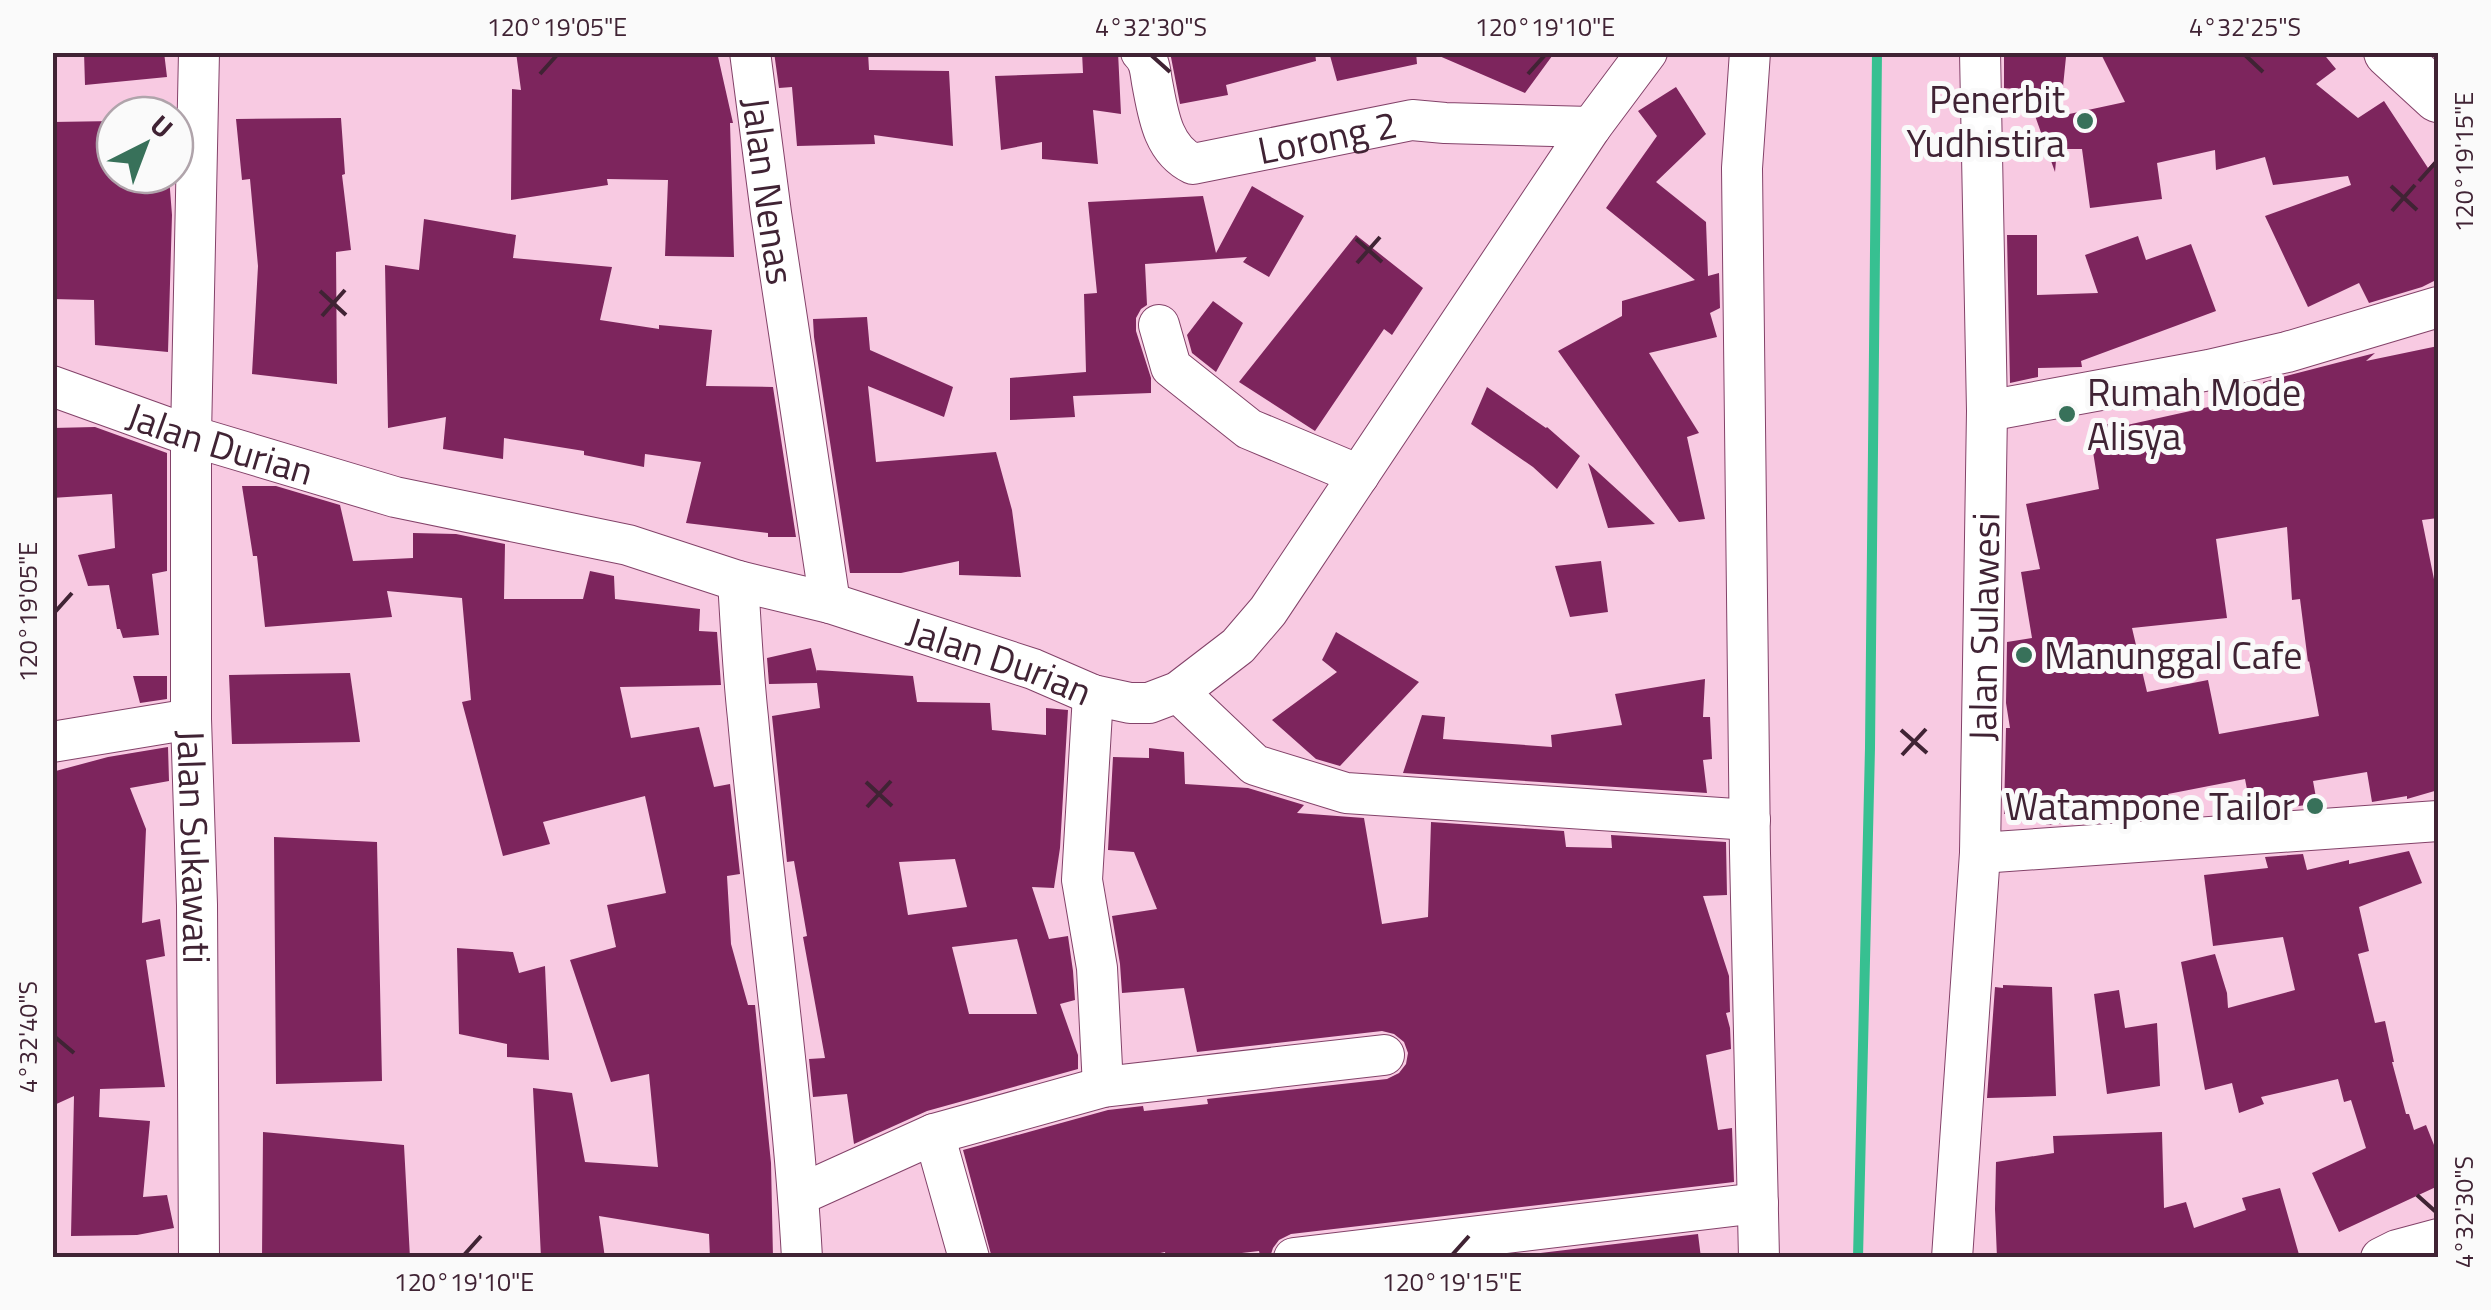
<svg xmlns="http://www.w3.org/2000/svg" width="2491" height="1310" font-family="'Titillium Web',sans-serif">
<rect width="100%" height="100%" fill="#f8cae2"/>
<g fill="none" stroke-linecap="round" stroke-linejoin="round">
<!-- stream -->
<path stroke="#37c091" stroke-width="10" d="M1858,1258l12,-510 7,-696"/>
</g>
<!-- building -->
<path fill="#7d255d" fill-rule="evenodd" d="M84,52h80l3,25 -82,8z
M516,52h201l16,71h-3l4,134 -69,-1 3,-76 -61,-1 1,6 -97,15 1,-111 9,1z
M774,52h94l1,18 80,1 4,75 -79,-11 1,9 -78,2 -5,-59 -13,1z
M1082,52h36l3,62 -28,-4 5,54 -56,-5v-17l-41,8 -6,-74 88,-3z
M1170,52h145l1,9 -90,24 2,10 -48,9z
M1329,52h87l1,12 -80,17z
M1430,52h125l-30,41z
M2004,52l62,5 -6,59 65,-14 -25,-50h222l14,17 -20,15 42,34 26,-17 44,67 10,-11v122l-16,8 -53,16 -10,-20 -51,24 -43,-91 86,-31 -3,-9 -75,9 -8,-28 -49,13 -1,-20 -58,13 5,36 -72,9 -8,-59h-25l-2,23 -27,-76 -13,2v-9l-11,-1z
M1676,87l30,47 -50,48 50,40 2,54 11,-3 1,35 -10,5 7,24 -68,16 50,80 -12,4 18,82 -26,3 -121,-171 64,-35v-15l73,-21 -89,-72 51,-72 -19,-25z
M341,118l4,56 -3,1 9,75 -15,2 1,132 -85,-10 6,-108 -8,-87 -8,1 -6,-61z
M115,121v57l54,-1 3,38 -4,137 -73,-7 -1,-45 -42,-1v-177z
M1252,186l52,30 -35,61 -26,-15 4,-5 -102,7 2,41 -6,4 -5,9v13l15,47v15l-78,3 2,21 -65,3v-42l76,-6 -2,-78 13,-1 -9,-91 115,-6 13,57z
M424,219l92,16 -3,23 99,9 -12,53 59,9v-4l53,5 -6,56 67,1 23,150h-28v-4l-82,-10 15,-61 -56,-8 -1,13 -60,-12v-4l-80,-13 -1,21 -60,-10 3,-32 -58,11 -3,-163 34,5z
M1356,235l67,53 -31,47 -8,-6 -69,102 -76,-49z
M2007,235h30v60l61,-2 -13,-38 53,-19 8,24 45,-16 25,67 -135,50 1,6 -44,1v9l-28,6z
M1213,301l30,22 -27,49 -24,-19 -5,-18z
M867,317l3,33 83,37 -9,30 -76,-31 8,76 120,-10 16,58 9,67 -62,-2v-14l-58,12h-51l-36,-236 -1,-18z
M2438,346v172l-16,2 16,79v191l-31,9v-3l-35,6 -5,-30 -54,9 4,22 -24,4 -42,3 -6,-31 -77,15 1,2 -90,22v4l-33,3 -1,-11h-41l2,-86h4l-4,-25 1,-61 25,-4 -11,-66 19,-3 -14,-65 73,-15 -10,-62 38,-6v4l86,-19v2l52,-8 -2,-18 112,-29 -9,8zM2287,527l5,73 8,-1 8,63 1,-1 10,55 -100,18 -11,-54 -61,12 -15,-64 95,-10 -11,-79z
M1487,387l59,41 1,-1 33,29 -23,33 -24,-22 -62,-43z
M95,427l72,26v118l-15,3 7,61 -36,3 -3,-9h-3l-8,-44 -21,1 -10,-31 37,-7 -3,-54 -60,4v-70z
M1588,463l67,61 -47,4z
M242,486h34l64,19 13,56 60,-3v-25l43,1 49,10 -1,55h79l7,-28 24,5 1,23 85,10 -1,22 18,1 4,53 -101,2 11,51 68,-11 15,60 16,-3 10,90 -13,2 4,68 17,61h7l16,158 2,95h-63l-1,-24 -110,-18 6,42h-64l-8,-170 39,5 13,69 73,5 -9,-93 -38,8 -41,-122 46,-13 -9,-42 59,-12 -21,-97 -102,26 7,22 -47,12 -41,-154 9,-2 -9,-102 -75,-7 5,26 -127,10 -8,-71h-4z
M1601,561l7,51 -38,5 -15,-51z
M1336,632l83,50 -79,84 -24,-7 -44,-39 65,-48 -15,-12z
M811,648l6,25 -1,-3 97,6 4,26 73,1 2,27 54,5v-27l22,2 -8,138 -6,40 -22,-1 17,52 19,-3 5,35 2,29 -15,4 18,51v14l-151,42 -73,33 -7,-50 -34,3 -4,-38 16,-1 -22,-121 4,-1 -13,-75 -7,1 -15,-146 48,-8 -3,-25 -48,1 -2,-26zM955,859l12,48 -59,8 -9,-53zM1017,939l20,75h-68l-17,-67z
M350,673l10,69 -128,2 -3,-69z
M133,676h34v23l-27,4z
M1705,679l-2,38h7l2,42 -9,1 4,33 -304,-20 19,-58 23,2 -2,22 109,8 -1,-12 71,-10 -7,-31z
M168,747l1,34 -39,7 16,41 -4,94 18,-4 5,37 -19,4 19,127 -65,2 -1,28 51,4 -7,76 24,-2 7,33 -37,7 -66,1 3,-140 -22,10v-334l56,-15z
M1149,748l35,4 1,32 63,4 56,17 -7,8 67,5 18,106 46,-7 3,-95 133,9 2,16 46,1 -1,-13 115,7 1,53 -24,1 26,80 1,36 -4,1 4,15 1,21 -25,6 12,75 14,-2 2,54 -443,52 -12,6 -6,8 -2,6 -11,1 -1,-4 -60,7h-33l-1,-6 -27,6h-146l-29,-108 145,-40 35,-4 1,5 64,-7 -1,-5 180,-20 12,-6 7,-9 2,-11 -4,-11 -10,-8 -12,-3 -185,21 -13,-64 -62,5 -2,-29 -8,-48 45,-7 -23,-57 -26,-2 5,-93 36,1z
M274,837l103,5 5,239 -106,3z
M2409,851l13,32 -63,24 10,44 -11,3 17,69 10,-2 9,41h-2l14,52h3l5,16 12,-5 12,30v31l-99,46 -27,-59 54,-25 -15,-48 -7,2 -6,-23 -77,18 3,7 -25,9 -7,-30 -27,7 -24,-128 34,-8 12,39 1,15 67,-18 -12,-53 -70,9 -9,-71 64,-7 -3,-11 38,-3 4,16 42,-10v4z
M457,948l56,4 6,21 26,-7 4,94 -42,-3v-13l-48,-10z
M2003,985l49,2 4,109 -69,2 8,-111 8,1z
M2119,990l6,38 32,-5 3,63 -53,8 -13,-100z
M263,1132l141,13 6,113h-148z
M2162,1132l2,76 22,-6 8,26 52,-18 -4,-12 38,-10 20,70h-303l-2,-49 1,-47 58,-9 -1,-17z
M1698,1234l3,24h-201z"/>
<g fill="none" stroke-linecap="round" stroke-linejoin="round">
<defs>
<g id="minor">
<path id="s1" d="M199,52l-8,384v283l6,186 2,353"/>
<path id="s2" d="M750,52l21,161 59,390"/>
<path id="s3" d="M1141,52c9,9 9,18 11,30 6,31 10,67 41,82l219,-44 33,3 146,4"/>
<path d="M1750,52l-8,116 8,685 9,405"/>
<path d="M1159,325l12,42 78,62 110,46"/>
<path id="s4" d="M52,386l139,50 204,61 233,48 110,36 92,22 203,66 60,26 37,8h19l29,-11 60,-46 30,-35 323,-484 56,-75"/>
<path d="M1987,411l222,-41 78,-18 151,-45"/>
<path d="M738,581c3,46 5,92 10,137 16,180 44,359 54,540"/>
<path d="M1178,692l77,73 91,28 404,27"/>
<path d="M1093,695l-11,185 15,88 6,119"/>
<path d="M52,742l139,-23"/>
<path d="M1980,853l458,-32"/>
<path d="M934,1134l35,124"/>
<path d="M799,1195l135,-61 169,-47 281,-32"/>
<path d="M1294,1258l464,-55"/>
<path id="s5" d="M1952,1258l28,-405 7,-442 -7,-359"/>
<path d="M2381,1258l16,-8 41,-11"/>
</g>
<path id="major" d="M2389,52l49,45"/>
</defs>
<!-- minor casing -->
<use href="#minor" stroke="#834269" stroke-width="42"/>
<!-- major casing -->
<use href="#major" stroke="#834269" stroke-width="52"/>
<!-- minor -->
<use href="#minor" stroke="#fff" stroke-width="40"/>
<!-- major -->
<use href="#major" stroke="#fff" stroke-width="50"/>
</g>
<!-- ticks -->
<path fill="none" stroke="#402334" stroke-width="4" d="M1151,55l19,17M2245,55l18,17M540,74l17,-19M1528,74l17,-19M2419,181l17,-19M2391,186l26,24M2392,211l23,-26M1356,239l26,23M1357,263l23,-26M320,291l26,24M322,316l23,-26M55,612l17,-19M1901,730l26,23M1902,755l24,-26M866,782l26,24M867,807l24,-26M55,1037l19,16M2417,1195l19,17M464,1255l17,-19M1452,1255l17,-19"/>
<!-- markers -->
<g fill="#38715a" stroke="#fafafa" stroke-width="4">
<circle cx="2085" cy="121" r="10"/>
<circle cx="2067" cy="414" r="10"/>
<circle cx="2024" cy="655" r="10"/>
<circle cx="2315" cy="806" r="10"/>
</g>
<g text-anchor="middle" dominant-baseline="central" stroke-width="10" stroke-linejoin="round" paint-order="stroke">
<!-- poi labels -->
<g font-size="38" fill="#402334" stroke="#fafafa" text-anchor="end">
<text x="2065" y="99">Penerbit<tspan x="2065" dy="44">Yudhistira</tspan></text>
<text x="2087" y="392" text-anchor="start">Rumah Mode<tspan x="2087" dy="44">Alisya</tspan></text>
<text x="2044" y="655" text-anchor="start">Manunggal Cafe</text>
<text x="2295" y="806">Watampone Tailor</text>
</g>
<!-- street labels -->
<g font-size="38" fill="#402334" stroke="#fafafa">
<text stroke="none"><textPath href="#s3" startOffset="265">Lorong 2</textPath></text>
<text stroke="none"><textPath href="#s2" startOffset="140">Jalan Nenas</textPath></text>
<text stroke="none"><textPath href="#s4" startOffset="178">Jalan Durian</textPath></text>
<text stroke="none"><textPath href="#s5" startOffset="632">Jalan Sulawesi</textPath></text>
<text stroke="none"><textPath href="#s4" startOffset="988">Jalan Durian</textPath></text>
<text stroke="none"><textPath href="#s1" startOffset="795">Jalan Sukawati</textPath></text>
</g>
</g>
<!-- border -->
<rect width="2491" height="1310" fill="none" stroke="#fafafa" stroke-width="110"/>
<!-- north arrow -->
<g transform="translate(145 145) rotate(42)"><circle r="48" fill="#fafafa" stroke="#b0a4ab" stroke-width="2.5"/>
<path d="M0-8L18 38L0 25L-18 38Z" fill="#38715a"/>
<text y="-15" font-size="28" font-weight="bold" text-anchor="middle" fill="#402334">U</text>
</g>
<rect x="55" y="55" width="2381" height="1200" fill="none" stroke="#402334" stroke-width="4"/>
<g font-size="25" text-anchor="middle" fill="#402334">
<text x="557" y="36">120°19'05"E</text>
<text x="1151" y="36">4°32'30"S</text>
<text x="1545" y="36">120°19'10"E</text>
<text x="2245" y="36">4°32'25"S</text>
<text transform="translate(2464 162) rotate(-90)" y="9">120°19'15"E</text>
<text transform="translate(28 612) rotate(-90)" y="9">120°19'05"E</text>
<text transform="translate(28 1037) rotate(-90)" y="9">4°32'40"S</text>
<text transform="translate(2464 1212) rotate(-90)" y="9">4°32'30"S</text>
<text x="464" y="1291">120°19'10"E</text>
<text x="1452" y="1291">120°19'15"E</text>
</g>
</svg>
